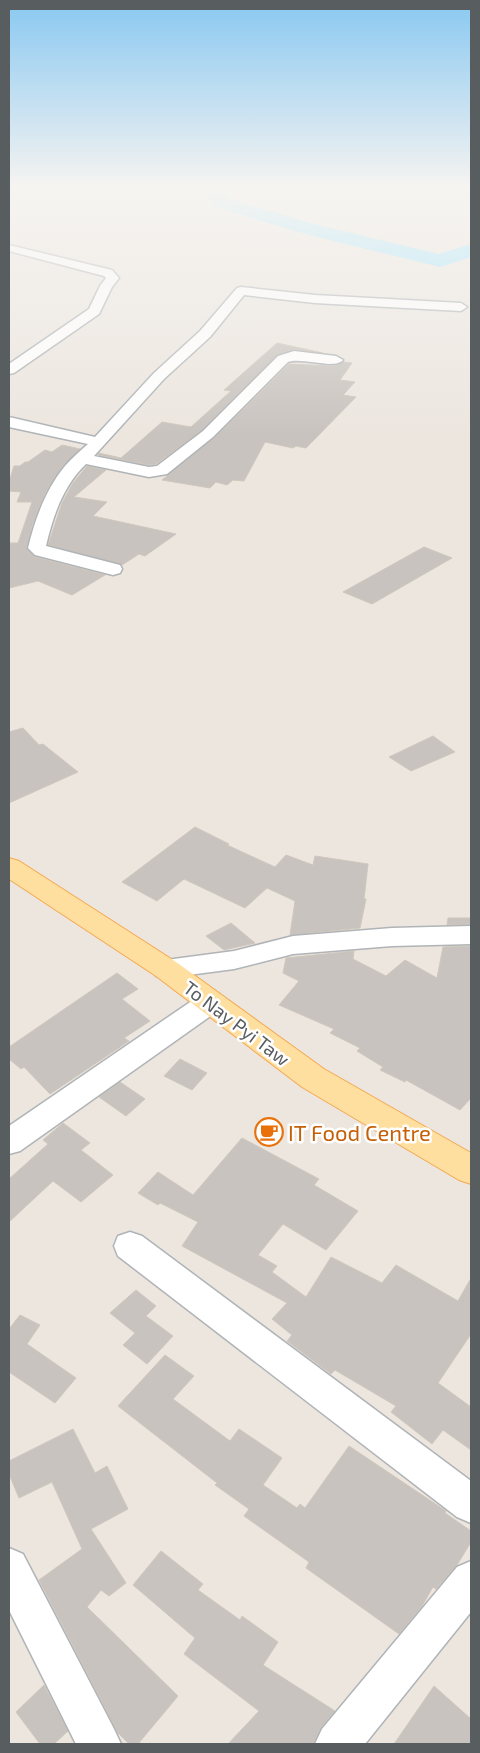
<svg xmlns="http://www.w3.org/2000/svg" width="480" height="1753" font-family="'Exo 2',sans-serif">
<rect width="100%" height="100%" fill="#ece6df"/>
<g fill="none" stroke-linecap="round" stroke-linejoin="round">
<!-- river -->
<path fill="#9be5ff" fill-rule="evenodd" d="M200,189h20l9,10 89,26 121,29 32,-10v13l-31,10 -135,-33 -90,-27z"/>
</g>
<!-- building -->
<path fill="#c8c3be" stroke="#d0c7bd" d="M277,343l46,10 -29,-4 -17,6 -75,75 -46,34 -7,1 -51,-10 1,-2 22,5 41,-36 29,5 40,-36 -7,-1z
M344,362l8,1 -12,17 15,2 -12,13 13,2 -50,51 -10,-2 -3,2 -28,-6 -21,39 -11,-1 -6,5 -11,-3 -6,6 -48,-8 52,-42 75,-74 44,2z
M62,445l18,4 -16,16 -19,29 -13,32 -5,23 8,8 70,18 -33,20 -34,-14 -29,7v-45h9l14,-41h-15l4,-10 -12,-1v-9l5,-16h6l5,-4h3l17,-12 7,2z
M87,466l19,4 -32,27 33,5 -14,14 83,18 -31,22 -6,-2 -17,11 -74,-20 14,-42 11,-20z
M424,547l28,11 -80,46 -29,-12z
M23,728l16,17 4,-1 35,28 -69,31v-71z
M433,736l22,16 -44,19 -22,-14z
M195,827l34,17 -2,1 48,22 11,-12 27,10 2,-9 53,8 -4,35h2l-6,29 -70,7 5,-34 -28,-13 -22,20 -61,-29 -27,22 -35,-19z
M448,918h23v6l-24,1z
M231,923l24,20 -31,7 -18,-14z
M471,946v152l-11,12 -54,-30 -1,2 -25,-12 3,-3 -26,-16 3,-3 -30,-15 4,-4 -55,-24 20,-24 -16,-8 3,-15 68,-7 -1,8 33,17 19,-16 32,18 6,-31z
M117,973l21,16 -16,10 28,22 -26,17 5,3 -79,53 -26,-27 -3,2 -12,-10v-12z
M180,1059l27,14 -15,17 -28,-14z
M120,1082l25,17 -19,17 -27,-19z
M63,1123l27,20 -9,7 32,25 -32,27 -28,-21 -44,41v-43l39,-35 -5,-4z
M242,1138l77,41 -5,6 44,26 -32,39 -43,-26 -25,31 19,11 -5,6 34,25 25,-40 51,26 14,-18 62,36 13,-23v56l-33,49 33,24v43l-28,-20 -11,14 -41,-32 5,-6 -61,-36 -4,4 -44,-33 5,-6 -20,-16 15,-16 -105,-57 16,-24 -38,-19 -2,2 -20,-12 20,-21 35,23z
M136,1290l20,16 -10,10 27,20 -26,28 -24,-19 12,-12 -25,-20z
M20,1315l20,10 -13,19 49,34 -21,25 -46,-31v-43z
M165,1355l29,21 -21,23 57,42 9,-12 43,29 -19,27 34,23 3,-4 5,4 44,-62 97,65 -1,2 26,18v11l-14,23 -21,24 -3,-2 -11,19 -23,28 -93,-66 3,-6 -65,-46 5,-7 -34,-24 2,-2 -99,-77z
M73,1429l22,44 12,-7 21,43 -37,20 35,54 -17,13 -8,-6 -14,17 91,89 -40,48h-9l-11,-11 -79,-153 43,-31 -30,-67 -33,16 -10,-24v-13z
M161,1551l42,33 -5,6 42,30 2,-4 36,26 -15,23 72,46 -14,17 -8,16h-85l31,-33 -75,-57 11,-16 -62,-53z
M44,1685l24,46 -14,13h-14l-24,-32z
M434,1686l37,33v25h-77z"/>
<g fill="none" stroke-linecap="round" stroke-linejoin="round">
<defs>
<path id="minor" d="M9,245l103,25 7,8 -7,9 -13,27 -85,59 -5,1v-10l80,-55 11,-23 6,-8 -2,-2 -95,-25z
M241,287l74,8 146,8 6,4 -6,4 -146,-8 -71,-8 -34,42 -46,42 -70,77 55,11 8,-1 46,-35 75,-75 16,-5 42,5 7,4c-8,10 -41,-3 -55,2l-75,75 -46,37 -18,3 -63,-13c-23,22 -33,52 -40,82l74,19 2,4 -2,4 -7,2 -78,-20 -7,-7c7,-29 18,-59 37,-82 7,-8 15,-15 23,-22l-79,-17v-10l86,20 59,-64 46,-42 37,-43z
M471,926v18l-79,2 -99,8 -59,15 -68,9 -10,-2 -3,-7 3,-7 10,-2 68,-9 59,-15 99,-8z
M209,993l10,3 4,7 -4,7 -199,141 -11,3v-28l190,-130z
M130,1232l12,4 329,245v42l-14,-6 -339,-261 -4,-10 4,-10z
M9,1548l14,6 91,175 7,15h-45l-67,-134z
M471,1561v51l-106,132h-50l7,-15 135,-162z"/>
<path id="major" d="M9,858l10,3 157,101 148,107 147,84v31l-12,-4 -157,-93 -146,-111 -147,-97z"/>
</defs>
<!-- minor casing -->
<use href="#minor" stroke="#b0b4b7" stroke-width="3"/>
<!-- major casing -->
<use href="#major" stroke="#f4a850" stroke-width="2"/>
<!-- minor -->
<use href="#minor" fill="#fff" fill-rule="evenodd"/>
<!-- major -->
<use href="#major" fill="#ffdfa0" fill-rule="evenodd"/>
</g>
<!-- sky -->
<linearGradient id="sky" x2="0" y2="1"><stop stop-color="#89c8f1"/><stop offset="0.43" stop-color="#f6f4f1"/><stop offset="1" stop-color="#f6f4f1" stop-opacity="0"/></linearGradient>
<rect width="480" height="435" fill="url(#sky)"/>
<!-- icons -->
<defs>
<symbol id="cafe-ring" viewBox="-11 -11 22 22"><circle r="9.5" fill="#fff" stroke="#e8710a" stroke-width="1.5"/><path d="M-5.5-4.5H6V0H3Q3 3.5 0 3.5H-2.5Q-5.5 3.5-5.5 0ZM3-3.2v2h1.7v-2ZM-6 4.5H4V6H-6Z" fill="#e8710a"/></symbol>
</defs>
<g fill-rule="evenodd">
<use href="#cafe-ring" x="253" y="1116" width="32" height="32"/>
</g>
<g text-anchor="middle" dominant-baseline="central" stroke-width="5" stroke-linejoin="round" paint-order="stroke">
<!-- street labels -->
<g font-size="19" fill="#585d60" stroke="#fff">
<text transform="translate(237 1023) rotate(37)">To Nay Pyi Taw</text>
</g>
<!-- near-food labels -->
<g font-size="22" fill="#c56008" stroke="#fff" text-anchor="start">
<text x="288" y="1132">IT Food Centre</text>
</g>
</g>
<!-- border -->
<rect width="480" height="1753" fill="none" stroke="#585d60" stroke-width="20"/>
</svg>
